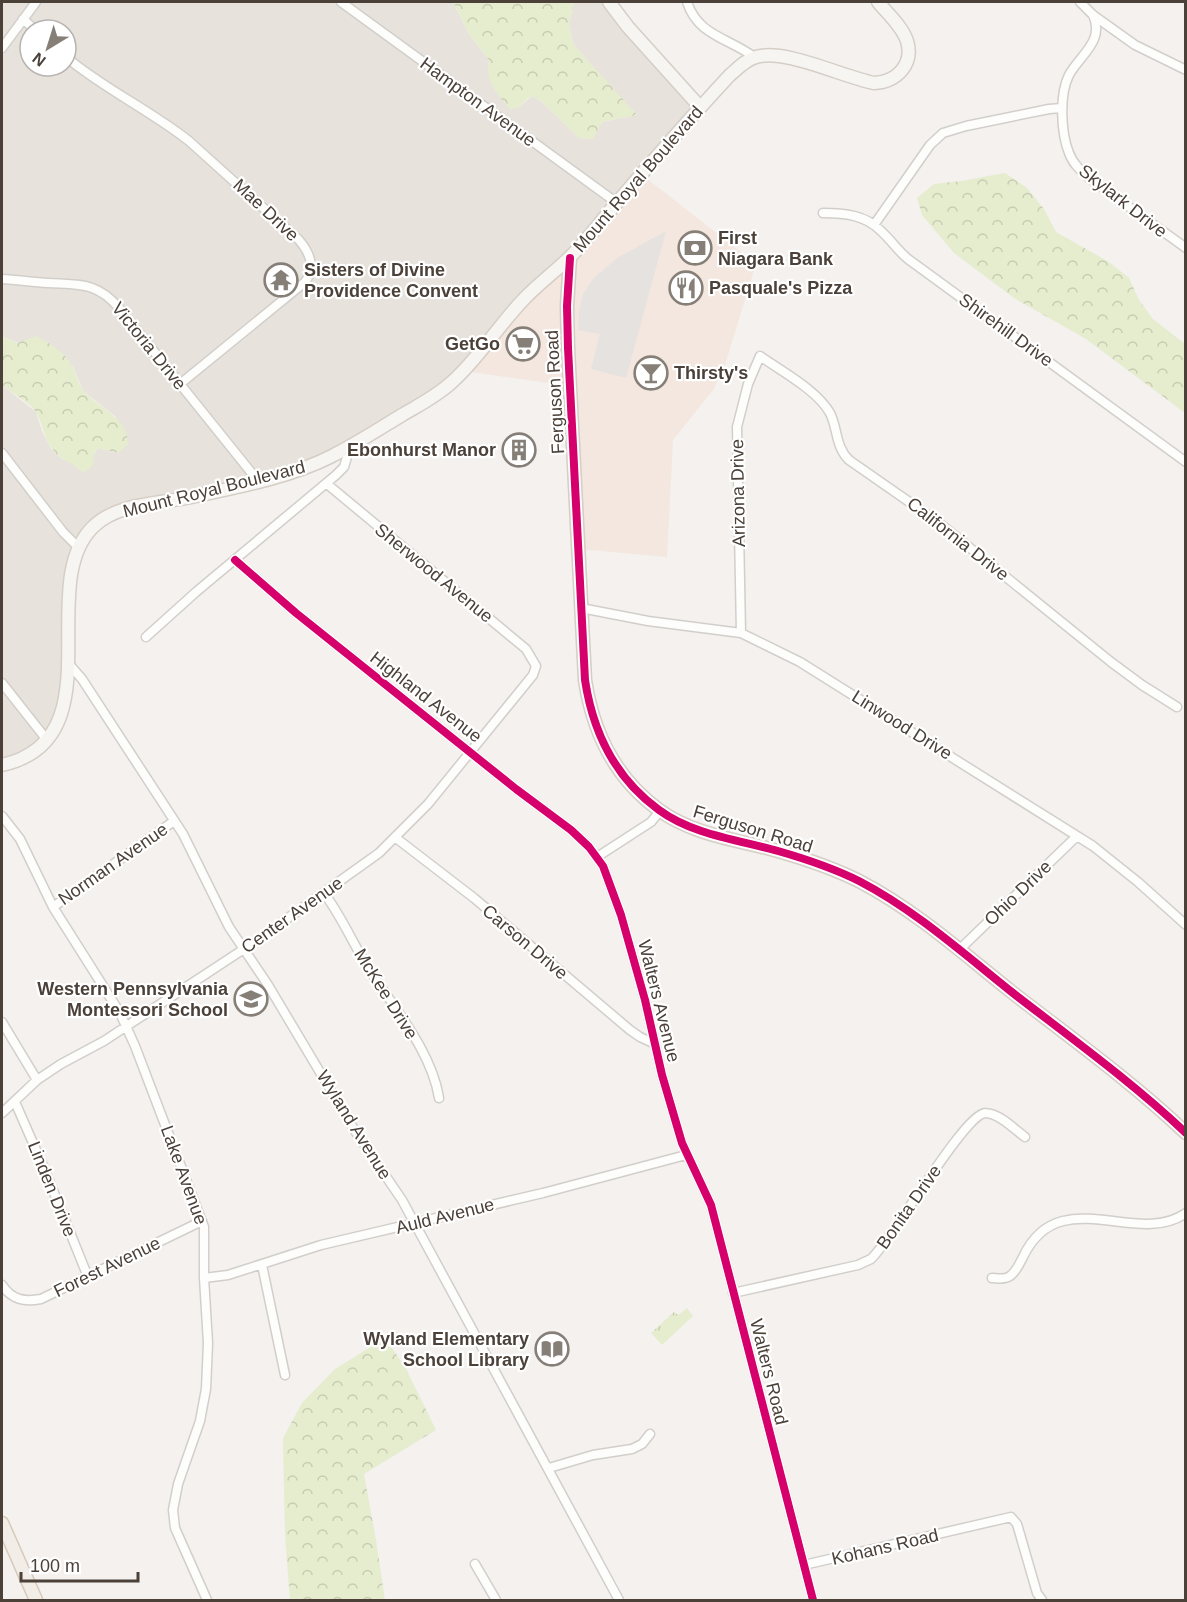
<svg xmlns="http://www.w3.org/2000/svg" width="1187" height="1602" font-family="Arial,sans-serif">
<defs>
<pattern id="forest-crowns" width="20" height="18" patternUnits="userSpaceOnUse" patternTransform="scale(1.5)"><rect width="20" height="18" fill="#e6edcf"/><path d="M2 6a3 3 0 1 1 6 0M12 15a3 3 0 1 1 6 0" fill="none" stroke="#c7ccb2"/></pattern>
<pattern id="park-tufts" width="24" height="20" patternUnits="userSpaceOnUse" patternTransform="scale(1.5)"><rect width="24" height="20" fill="#e6edcf"/><path d="M3 7l-1-3M5 7V3M7 7l1-3M15 17l-1-3M17 17v-4M19 17l1-3" fill="none" stroke="#c7ccb2"/></pattern>
</defs>
<rect width="100%" height="100%" fill="#f4f1ee"/>
<!-- residential -->
<path fill="#e7e2dc" fill-rule="evenodd" d="M2,2h451l16,32 20,26 -1,9 30,39 14,-12 10,6 37,36 13,1 10,-17 34,-7 -63,-71 -4,-20 5,-22h35l91,105 -237,264 -151,94 -196,47 -38,35 -11,136 -16,50 -49,32v-380l34,27 6,19 10,19 10,9 12,4 9,10 15,-25 20,5 -2,-36 -33,-26 -10,-24 -71,-31zM30,30h36v36h-36z"/>
<!-- commercial -->
<path fill="#f3e7df" d="M641,174l115,90 -32,104 -11,22 -40,50 -6,117 -89,-8 -8,-163 -107,-15z"/>
<!-- forest -->
<path fill="url(#forest-crowns)" d="M453,2h121l-5,22 4,20 64,71 -35,7 -9,17 -14,-1 -37,-36 -10,-6 -6,4 -8,8 -7,1 -4,-3c-12,-16 -22,-24 -18,-46l-20,-26z
M1005,173l22,15 17,21 12,23 53,30 20,16 10,22 14,19 32,25v69l-99,-74 -72,-41 -60,-45 -32,-38 -5,-17 17,-14 27,-3z
M2,336l15,7 19,-7c16,9 30,16 38,34 3,6 5,16 10,21 15,18 44,26 44,53l-9,9 -21,-5 -4,6 -1,12 -10,7c-11,-12 -22,-12 -30,-23 -9,-11 -11,-29 -18,-39 -8,-10 -23,-18 -33,-26z
M385,1338l20,29 31,63 -72,44 12,66 9,60h-95l-5,-65 -2,-97 19,-35 33,-34z"/>
<!-- park -->
<path fill="url(#park-tufts)" d="M687,1308l6,8 -31,29 -11,-12 23,-21 4,3z"/>
<!-- parking -->
<path fill="#e6e2df" d="M666,231l-40,147 -35,-9 9,-35 -22,-4 1,-19 4,-17 11,-16 23,-20z"/>
<g fill="none" stroke-linecap="round" stroke-linejoin="round">
<defs>
<path id="street" d="M341,2l276,201
M687,2c11,34 42,36 67,55
M1080,2l13,13 42,30 51,25
M1093,15c12,26 -13,40 -24,60 -10,20 -8,58 0,78 4,11 12,18 20,25l97,70
M23,19l12,11
M2,48l34,-46
M66,57c38,32 84,53 123,84l110,99c11,13 17,27 6,42l-125,102
M823,213c21,0 43,2 58,18 10,9 17,20 27,28l278,203
M874,225l56,-80 13,-12 23,-7 83,-17 13,-1
M2,279c15,1 31,3 46,4 32,2 49,-1 71,25l139,173
M2,453l61,79 15,15
M235,560l61,53 220,176 55,41 18,17 14,19 18,49 24,85 17,75 20,68 29,62 102,395
M581,608l67,13 93,12 59,29 293,184 45,36 48,43
M741,633l-4,-206 11,-43 12,-28c21,15 57,34 70,57 8,16 5,33 19,47l89,62 173,140 31,23 35,22
M146,637l50,-45 140,-117 8,-8 6,-20
M67,662l15,17 101,155 46,93 39,58 87,146 47,69 217,400
M2,683l45,57
M2,816l18,23 33,68 67,106 15,33 69,181v51l4,65 -2,46 -6,32 -22,63 -5,26 2,18 32,72
M396,838l78,60 156,132 10,7 15,7
M597,857l54,-35 9,-11
M324,893c18,24 29,51 45,76 25,39 63,83 70,129
M53,907l121,-86
M959,950l118,-114
M2,1022l35,58
M15,1102l29,66 44,109
M2,1113l35,-33 24,-16 43,-23 149,-98 126,-90 49,-49 105,-129 3,-9 -10,-17 -199,-165
M262,1265l23,110
M204,1278l24,-3 93,-30 222,-52 143,-38
M992,1278c5,0 13,2 18,-2 6,-4 10,-13 13,-19 8,-17 20,-31 40,-36 39,-10 87,17 123,-8
M2,1285c10,15 22,17 39,14l161,-78
M733,1293l125,-28 13,-6c21,-19 95,-148 115,-146 14,1 28,16 39,24
M549,1468l44,-13 39,-6 10,-5 8,-10
M475,1564l21,36
M804,1565l207,-48 6,7 20,69 5,7"/>
<path id="secondary" d="M609,2l19,25 72,80
M570,258l-3,48 1,42 17,332c8,53 30,98 74,130 34,25 80,30 119,41 28,8 55,17 81,30 56,29 105,73 154,112 58,45 119,89 173,140
M2,765c116,-26 30,-181 92,-239 23,-22 62,-22 92,-28 47,-10 103,-20 146,-42 24,-12 47,-27 70,-41 17,-10 35,-19 50,-33 27,-24 46,-56 71,-82 15,-16 33,-29 48,-44 18,-18 33,-39 50,-58 35,-41 71,-82 108,-122 8,-7 16,-16 27,-19 28,-9 87,20 118,26 23,-1 40,-19 33,-42 -5,-15 -20,-28 -29,-39"/>
<path id="primary" d="M2,1523l34,77"/>
</defs>
<!-- street casing -->
<use href="#street" stroke="#d2cfcb" stroke-width="11"/>
<!-- secondary casing -->
<use href="#secondary" stroke="#d5cec6" stroke-width="15"/>
<!-- primary casing -->
<use href="#primary" stroke="#d6cabb" stroke-width="15"/>
<!-- street -->
<use href="#street" stroke="#fdfdfc" stroke-width="8"/>
<!-- secondary -->
<use href="#secondary" stroke="#f7f5f1" stroke-width="12"/>
<!-- primary -->
<use href="#primary" stroke="#f2ede6" stroke-width="12"/>
<defs>
<path id="cycleway" d="M570,258l-3,48 1,42 17,332c8,53 30,98 74,130 34,25 80,30 119,41 28,8 55,17 81,30 56,29 105,73 154,112 58,45 119,89 173,140
M235,560l61,53 220,176 55,41 18,17 14,19 18,49 24,85 17,75 20,68 29,62 102,395"/>
</defs>
<!-- cycleway casing -->
<use href="#cycleway" stroke="#fff" stroke-width="11"/>
<!-- cycleway -->
<use href="#cycleway" stroke="#d6006c" stroke-width="8"/>
</g>
<!-- icons -->
<defs>
<symbol id="bank-ring" viewBox="-11 -11 22 22"><circle r="9.5" fill="#fff" stroke="#867f78" stroke-width="1.5"/><path d="M-6-4H6V4H-6ZM0-2.3a2.3 2.3 0 1 0 0 4.6a2.3 2.3 0 1 0 0-4.6Z" fill="#867f78"/></symbol>
<symbol id="temple-ring" viewBox="-11 -11 22 22"><circle r="9.5" fill="#fff" stroke="#867f78" stroke-width="1.5"/><path d="M0-6L5-2H3V0L6.5 2.5H4V6H1.5V3h-3V6H-4V2.5H-6.5L-3 0V-2H-5Z" fill="#867f78"/></symbol>
<symbol id="restaurant-ring" viewBox="-11 -11 22 22"><circle r="9.5" fill="#fff" stroke="#867f78" stroke-width="1.5"/><path d="M-5-6h1v4h1v-4h1v4h1v-4h1v5L-1.5 .5V6h-2V.5L-5-1ZM5-6V6H3V1.5H1.5Q1.5-4 5-6Z" fill="#867f78"/></symbol>
<symbol id="supermarket-ring" viewBox="-11 -11 22 22"><circle r="9.5" fill="#fff" stroke="#867f78" stroke-width="1.5"/><path d="M-6-5.5h2.5l.6 2H6L4.5 2H-2.5L-4.4-4H-6ZM-1.5 3.2a1.3 1.3 0 1 0 .1 0ZM3 3.2a1.3 1.3 0 1 0 .1 0Z" fill="#867f78"/></symbol>
<symbol id="bar-ring" viewBox="-11 -11 22 22"><circle r="9.5" fill="#fff" stroke="#867f78" stroke-width="1.5"/><path d="M-6-5H6L.8 .8V4.5H3.5V6h-7V4.5H-.8V.8Z" fill="#867f78"/></symbol>
<symbol id="building-ring" viewBox="-11 -11 22 22"><circle r="9.5" fill="#fff" stroke="#867f78" stroke-width="1.5"/><path d="M-4-6H4V6H1V3H-1V6H-4ZM-2.5-4.3h1.7v1.8h-1.7ZM.8-4.3h1.7v1.8H.8ZM-2.5-1h1.7V.8h-1.7ZM.8-1h1.7V.8H.8Z" fill="#867f78"/></symbol>
<symbol id="school-ring" viewBox="-11 -11 22 22"><circle r="9.5" fill="#fff" stroke="#867f78" stroke-width="1.5"/><path d="M0-5L7-2L0 1L-7-2ZM-4 1L0 2.5L4 1V4Q0 6-4 4Z" fill="#867f78"/></symbol>
<symbol id="library-ring" viewBox="-11 -11 22 22"><circle r="9.5" fill="#fff" stroke="#867f78" stroke-width="1.5"/><path d="M-6-4Q-3-5.5-.7-3.5V5Q-3 3-6 4ZM6-4Q3-5.5 .7-3.5V5Q3 3 6 4Z" fill="#867f78"/></symbol>
</defs>
<g fill-rule="evenodd">
<use href="#bank-ring" x="676" y="229" width="38" height="38"/>
<use href="#temple-ring" x="262" y="261" width="38" height="38"/>
<use href="#restaurant-ring" x="667" y="269" width="38" height="38"/>
<use href="#supermarket-ring" x="504" y="325" width="38" height="38"/>
<use href="#bar-ring" x="632" y="354" width="38" height="38"/>
<use href="#building-ring" x="500" y="431" width="38" height="38"/>
<use href="#school-ring" x="232" y="980" width="38" height="38"/>
<use href="#library-ring" x="533" y="1330" width="38" height="38"/>
</g>
<g text-anchor="middle" dominant-baseline="central" stroke-width="4.5" stroke-linejoin="round" paint-order="stroke">
<!-- street labels -->
<g font-size="18" fill="#4b4139" stroke="#fff">
<text transform="translate(478 102) rotate(36)">Hampton Avenue</text>
<text transform="translate(638 179) rotate(-49)">Mount Royal Boulevard</text>
<text transform="translate(1123 201) rotate(38)">Skylark Drive</text>
<text transform="translate(266 210) rotate(43)">Mae Drive</text>
<text transform="translate(1006 330) rotate(36)">Shirehill Drive</text>
<text transform="translate(149 346) rotate(51)">Victoria Drive</text>
<text transform="translate(555 392) rotate(-93)">Ferguson Road</text>
<text transform="translate(214 489) rotate(-14)">Mount Royal Boulevard</text>
<text transform="translate(738 493) rotate(-91)">Arizona Drive</text>
<text transform="translate(958 539) rotate(38)">California Drive</text>
<text transform="translate(434 573) rotate(39)">Sherwood Avenue</text>
<text transform="translate(426 697) rotate(38)">Highland Avenue</text>
<text transform="translate(902 725) rotate(32)">Linwood Drive</text>
<text transform="translate(753 829) rotate(17)">Ferguson Road</text>
<text transform="translate(113 864) rotate(-35)">Norman Avenue</text>
<text transform="translate(1018 893) rotate(-44)">Ohio Drive</text>
<text transform="translate(292 915) rotate(-35)">Center Avenue</text>
<text transform="translate(525 942) rotate(40)">Carson Drive</text>
<text transform="translate(386 994) rotate(58)">McKee Drive</text>
<text transform="translate(659 1001) rotate(76)">Walters Avenue</text>
<text transform="translate(354 1125) rotate(58)">Wyland Avenue</text>
<text transform="translate(184 1175) rotate(70)">Lake Avenue</text>
<text transform="translate(52 1189) rotate(68)">Linden Drive</text>
<text transform="translate(909 1207) rotate(-55)">Bonita Drive</text>
<text transform="translate(445 1216) rotate(-14)">Auld Avenue</text>
<text transform="translate(107 1267) rotate(-26)">Forest Avenue</text>
<text transform="translate(769 1372) rotate(76)">Walters Road</text>
<text transform="translate(885 1547) rotate(-13)">Kohans Road</text>
</g>
<!-- poi labels -->
<g font-size="18" font-weight="bold" fill="#4b4139" stroke="#fff" text-anchor="start">
<text x="718" y="238">First<tspan x="718" dy="21">Niagara Bank</tspan></text>
<text x="304" y="270">Sisters of Divine<tspan x="304" dy="21">Providence Convent</tspan></text>
<text x="709" y="288">Pasquale's Pizza</text>
<text x="500" y="344" text-anchor="end">GetGo</text>
<text x="674" y="373">Thirsty's</text>
<text x="496" y="450" text-anchor="end">Ebonhurst Manor</text>
<text x="228" y="989" text-anchor="end">Western Pennsylvania<tspan x="228" dy="21">Montessori School</tspan></text>
<text x="529" y="1339" text-anchor="end">Wyland Elementary<tspan x="529" dy="21">School Library</tspan></text>
</g>
</g>
<!-- border -->
<rect width="1187" height="1602" fill="none" stroke="#4b4139" stroke-width="6"/>
<!-- north arrow -->
<g transform="translate(48 48) rotate(218)"><circle r="28" fill="#ffffff" stroke="#b7b3b0" stroke-width="1.5"/>
<path d="M0-4.5L10 22L0 15L-10 22Z" fill="#867f78"/>
<text y="-9" font-size="16" font-weight="bold" text-anchor="middle" fill="#4b4139">N</text>
</g>
<!-- scale -->
<path d="M21 1572v9h117v-9" fill="none" stroke="#4b4139" stroke-width="3"/>
<text x="30" y="1572" font-size="18" fill="#4b4139" stroke="#ffffff" stroke-width="4.5" paint-order="stroke">100 m</text>
</svg>
